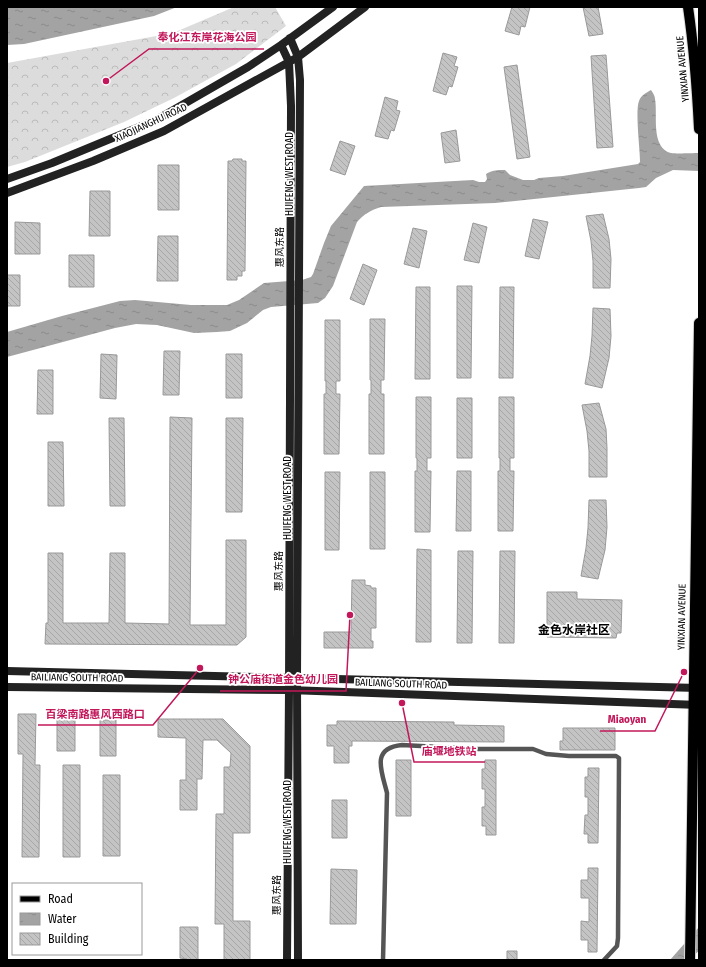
<svg xmlns="http://www.w3.org/2000/svg" width="706" height="967" font-family="'Fira Sans Condensed','Noto Sans SC',sans-serif">
<defs>
<pattern id="forest-crowns" width="20" height="18" patternUnits="userSpaceOnUse"><rect width="20" height="18" fill="#dcdcdc"/><path d="M2 6a3 3 0 1 1 6 0M12 15a3 3 0 1 1 6 0" fill="none" stroke="#bbb"/></pattern>
<pattern id="water-ripples" width="26" height="14" patternUnits="userSpaceOnUse"><rect width="26" height="14" fill="#a3a3a3"/><path d="M2 4q2-2 4 0t4 0M15 11q2-2 4 0t4 0" fill="none" stroke="#8b8b8b"/></pattern>
<pattern id="building-back-hatch" width="6" height="6" patternUnits="userSpaceOnUse"><rect width="6" height="6" fill="#c4c4c4"/><path d="M-1 5l2 2M0 0l6 6M5-1l2 2" fill="none" stroke="#a7a7a7"/></pattern>
</defs>
<rect width="100%" height="100%" fill="#fff"/>
<!-- forest -->
<path fill="url(#forest-crowns)" d="M234,7h41l11,19 -50,38 -62,34 -50,24 -99,40 -18,5v-104l166,-30z"/>
<!-- water -->
<path fill="url(#water-ripples)" d="M7,7h170l-23,9 -130,28 -17,1z
M651,90c2,3 4,6 4,9 3,15 -5,48 16,54 6,1 21,0 28,0v18l-26,-1 -17,8 -10,9 -7,1 -144,15 -114,4c-10,3 -17,7 -24,15l-24,64 -8,12 -7,5 -47,4 -8,3 -16,13 -17,8 -13,1 -23,1 -37,-8 -21,-1 -21,4 -108,29v-25l55,-16 58,-15 15,-1 56,5h36l12,-5 25,-17 38,-3 9,-3 2,-3 11,-31 7,-17 33,-40 109,-6 6,2h6l2,-3 -1,-5c6,-4 12,-4 19,-4l5,5 13,5h11l5,-2 24,-2 75,-12 2,-2c0,-13 -5,-51 -1,-61 2,-6 7,-8 12,-11z
M699,927v24l-11,9h-18z"/>
<!-- building -->
<path fill="url(#building-back-hatch)" stroke="#999" d="M512,7h18l-5,20 -4,-1 -2,9 -14,-4z
M583,7h15l5,27 -14,2z
M443,53l14,4 -3,9 4,1 -6,20 -3,-1 -3,9 -13,-4z
M606,55l7,92 -16,1 -6,-92z
M517,65l13,92 -13,2 -13,-92z
M385,97l13,4 -2,9 4,1 -6,20 -3,-1 -3,9 -13,-3z
M456,130l4,31 -15,2 -4,-30z
M340,141l15,5 -10,29 -15,-5z
M233,159h9v2h4l-1,110h-3v5h-5v4h-10l1,-119h4z
M158,165h21v45h-21z
M90,191h20v45h-21z
M603,214l6,25 2,20 -1,29h-17v-27l-2,-20 -5,-25z
M533,219l15,3 -9,37 -14,-3z
M15,222l25,1v31h-25z
M473,223l14,4 -8,36 -15,-3z
M413,228l14,3 -8,37 -15,-4z
M158,236h20v45h-21z
M69,255h25v32h-25z
M363,264l14,6 -13,35 -14,-6z
M7,275h13v31h-13z
M457,286h15l-1,92h-14z
M416,287h14v92h-15z
M500,287h14l-1,91h-14z
M593,308l17,1 1,27 -2,22 -7,30 -17,-4 5,-28 2,-20z
M370,319h15l-1,61h-3v14h3v60h-15v-60h2v-14h-1z
M325,320h15v61h-4v13h4l-1,60h-15v-60h2v-13h-1z
M164,351h16l-1,44h-16z
M101,354l16,1 -1,44 -16,-1z
M226,354h16v44h-16z
M38,370h15v44h-16z
M416,397h15v61h-4v13h4l-1,61h-15v-61h2v-13h-1z
M499,397h15v61h-4v13h4l-1,60h-15v-60h2v-13h-1z
M457,398h15v60h-15z
M599,403l7,26 1,19v29h-18v-26l-2,-20 -5,-26z
M170,417l22,1 -2,207h36v-85h20v97l-9,8 -192,-1 1,-21h2v-70h15v70h46l1,-70h15v70l44,1z
M109,418h15l1,88h-15z
M226,418h17l-1,94h-16z
M48,442h15l1,64h-16z
M457,471h14v60h-15z
M325,472h15l-1,78h-14z
M370,472h15v77h-15z
M589,500h17l1,27 -2,23 -7,29 -17,-3 5,-28 2,-20z
M417,549l14,1v92h-15z
M458,551h15l-1,92h-15z
M500,551h15l-1,92h-15z
M352,580h13v5l6,1v2h5v40h-5v13h2v7h-49v-16h27z
M547,592h30v7l45,1 -1,33h-4l-1,5 -69,-1z
M57,711h18v40h-18z
M18,714h18l-1,51h5l-1,92h-17l1,-103h-5z
M158,719h65l27,27v87h-17v88h17v39h-26v-36h-9l1,-110h8v-47h6l1,-14 -14,-13h-14l-1,39h-5v31h-17v-30h6v-42l-28,-1z
M100,720h16v36h-16z
M337,721l117,1v3l50,1v16l-152,-1v5h-3v17h-15v-17h-7v-21h10z
M563,728h52v22h-55v-9h3z
M396,760h15v56h-15z
M485,760h11v75h-10v-9h-4v-19h3v-18h-3v-20h3z
M63,765h17v92h-17z
M588,768h11l-1,75h-10v-9h-4l1,-19h3v-18h-3v-20h3z
M103,775h17v81h-17z
M332,800h15v38h-15z
M588,868h10l-1,84h-9v-12h-7v-19l8,1v-24h-8v-18h7z
M331,869l26,1 -1,54h-26z
M180,927h18v33h-11v-1l-7,-1z
M507,951h10v9h-10z"/>
<g fill="none" stroke-linecap="round" stroke-linejoin="round">
<defs>
<path id="primary" d="M688,7c6,41 9,81 11,122
M690,960l9,-637"/>
</defs>
<!-- primary casing -->
<use href="#primary" stroke="#dbdbdb" stroke-width="12"/>
<!-- lane -->
<path stroke="#555" stroke-width="4.5" d="M383,960l4,-167c-5,-21 -17,-45 15,-48l75,4h56l13,5 23,2h47l3,2 -1,180 -1,8 -13,14"/>
<!-- secondary -->
<path stroke="#222" stroke-width="8" d="M290,38l8,19 2,23 -3,598 1,282
M281,45l8,17 2,44 -2,584 -2,270
M7,179l45,-16 104,-43 92,-53 33,-22 52,-38
M7,193l86,-32 71,-30 134,-74 67,-50
M7,671l692,17
M7,687l282,3 410,15"/>
<!-- primary -->
<use href="#primary" stroke="#000" stroke-width="10"/>
</g>
<g text-anchor="middle" dominant-baseline="central" stroke-width="3.5" stroke-linejoin="round" paint-order="stroke">
<!-- street labels -->
<g font-size="10" fill="#000" stroke="#fff">
<text transform="translate(683 69) rotate(-95)">YINXIAN AVENUE</text>
<text transform="translate(151 123) rotate(-25)">XIAOJIANGHU ROAD</text>
<text transform="translate(290 174) rotate(-90)">HUIFENG WEST ROAD</text>
<text transform="translate(280 247) rotate(-90)">惠风东路</text>
<text transform="translate(288 498) rotate(-90)">HUIFENG WEST ROAD</text>
<text transform="translate(279 571) rotate(-90)">惠风东路</text>
<text transform="translate(682 617) rotate(-89)">YINXIAN AVENUE</text>
<text transform="translate(77 678) rotate(1)">BAILIANG SOUTH ROAD</text>
<text transform="translate(401 684) rotate(2)">BAILIANG SOUTH ROAD</text>
<text transform="translate(288 822) rotate(-90)">HUIFENG WEST ROAD</text>
<text transform="translate(277 895) rotate(-90)">惠风东路</text>
</g>
<!-- quarter labels -->
<g font-size="12" font-weight="bold" fill="#000" stroke="#fff">
<text x="574" y="630">金色水岸社区</text>
</g>
</g>
<!-- callouts -->
<path fill="none" stroke="#c2185b" stroke-width="1.5" d="M106 81L149 49H264M350 615L346 691H220M200 668L153 725H38M684 672L655 731H600M402 703L414 762H485"/>
<g fill="#c2185b" stroke="#fff" stroke-width="1.5">
<circle cx="106" cy="81" r="4"/>
<circle cx="350" cy="615" r="4"/>
<circle cx="200" cy="668" r="4"/>
<circle cx="684" cy="672" r="4"/>
<circle cx="402" cy="703" r="4"/>
</g>
<g font-size="11" text-anchor="middle" font-weight="bold" fill="#c2185b" stroke="#fff" stroke-width="3.5" stroke-linejoin="round" paint-order="stroke">
<text x="207" y="41">奉化江东岸花海公园</text>
<text x="283" y="683">钟公庙街道金色幼儿园</text>
<text x="95" y="718">百梁南路惠风西路口</text>
<text x="627" y="723">Miaoyan</text>
<text x="449" y="755">庙堰地铁站</text>
</g>
<!-- border -->
<rect width="706" height="967" fill="none" stroke="#000000" stroke-width="16"/>
<!-- legend -->
<rect x="12" y="883" width="130" height="72" fill="#ffffff" stroke="#999999"/>
<rect x="20" y="896" width="20" height="6" fill="#000000" stroke="#999999"/>
<text x="48" y="903" font-size="12" fill="#000000">Road</text>
<rect x="20" y="913" width="20" height="12" fill="url(#water-ripples)" stroke="#999999"/>
<text x="48" y="923" font-size="12" fill="#000000">Water</text>
<rect x="20" y="933" width="20" height="12" fill="url(#building-back-hatch)" stroke="#999999"/>
<text x="48" y="943" font-size="12" fill="#000000">Building</text>
</svg>
